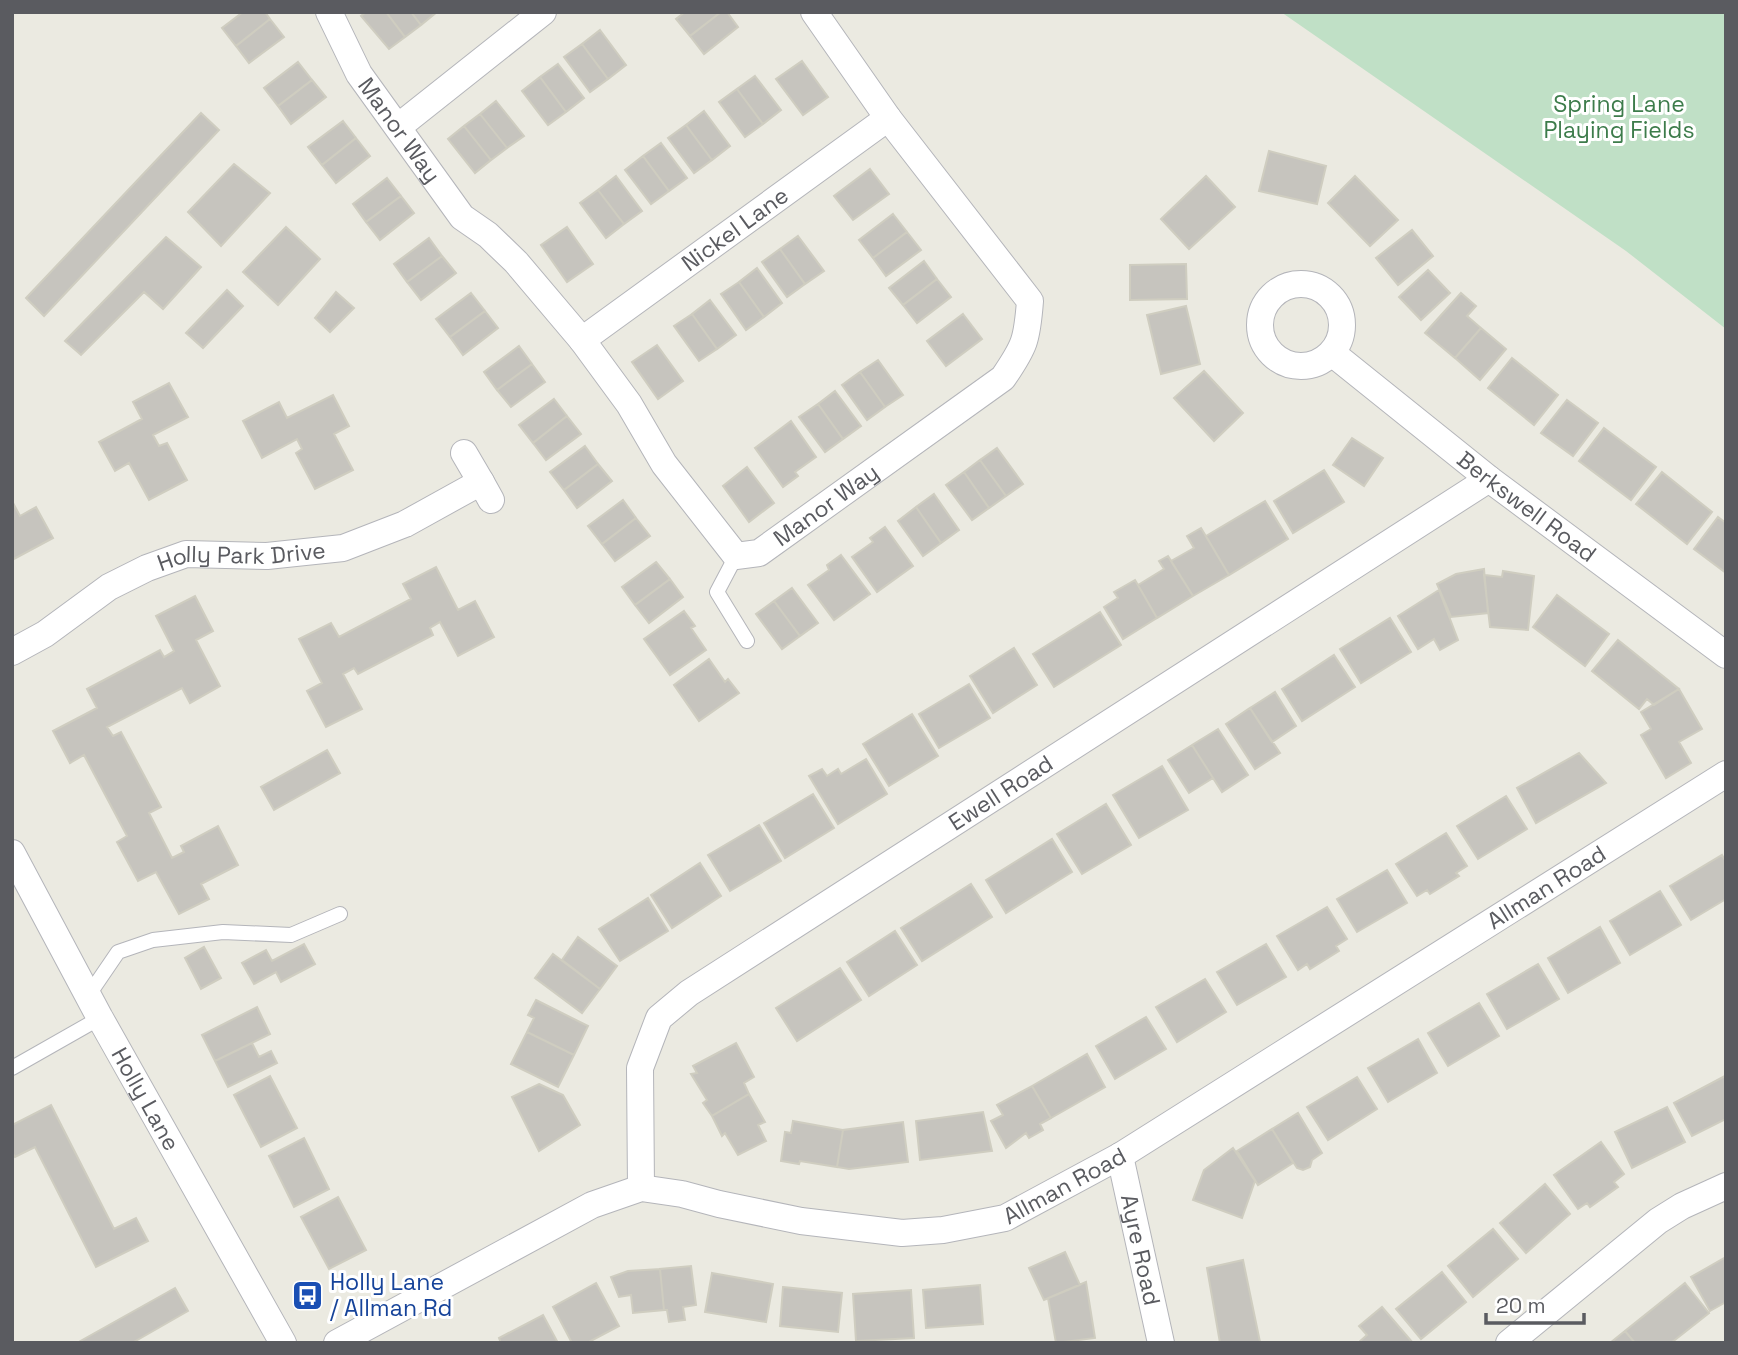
<svg xmlns="http://www.w3.org/2000/svg" width="1738" height="1355" font-family="'Space Grotesk',sans-serif">
<rect width="100%" height="100%" fill="#ebeae1"/>
<!-- green -->
<path fill="#c0e0c6" d="M1281,12h445v317l-100,-78z"/>
<!-- building -->
<path fill="#c6c4be" stroke="#cfcdc0" stroke-width="2" d="M243,12h22l5,7 -34,27 -14,-18z
M366,12h20l19,25 -16,12 -28,-33z
M386,12h25l10,13 -16,12z
M411,12h26l-16,13z
M685,12h36l-31,24 -14,-17z
M721,12h6l11,15 -34,27 -14,-18z
M270,19l14,18 -35,26 -13,-17z
M600,30l26,35 -18,14 -26,-35z
M582,44l26,35 -18,13 -26,-35z
M802,61l26,36 -25,18 -27,-36z
M298,62l14,18 -34,26 -14,-18z
M558,64l26,34 -18,14 -26,-35z
M755,76l26,34 -18,14 -26,-35z
M540,77l26,35 -18,13 -26,-34z
M312,80l14,17 -35,27 -13,-18z
M737,89l26,35 -18,13 -26,-35z
M496,101l28,35 -17,12 -27,-34z
M704,111l26,35 -18,14 -26,-35z
M201,113l18,17 -175,186 -18,-18z
M480,114l27,34 -16,12 -27,-34z
M343,121l13,17 -34,27 -14,-18z
M686,125l26,35 -18,13 -26,-35z
M464,126l27,34 -16,13 -27,-34z
M356,138l14,18 -34,27 -14,-18z
M661,143l26,35 -18,13 -26,-35z
M1269,151l57,15 -9,38 -58,-13z
M643,156l26,35 -18,13 -26,-34z
M234,164l36,29 -49,53 -33,-34z
M870,169l19,25 -36,26 -19,-24z
M616,176l26,35 -18,13 -26,-34z
M1206,176l29,31 -46,42 -28,-30z
M1355,176l43,44 -28,26 -42,-43z
M387,178l14,18 -35,26 -13,-18z
M598,190l26,34 -18,14 -26,-35z
M401,196l13,17 -34,27 -14,-18z
M893,214l14,18 -34,26 -14,-18z
M286,227l34,32 -42,46 -35,-33z
M567,227l26,37 -26,18 -26,-37z
M1412,230l21,26 -35,29 -22,-27z
M907,232l14,18 -35,26 -13,-18z
M798,236l26,35 -19,13 -25,-35z
M166,237l35,30 -38,42 -19,-17 -63,63 -16,-14z
M429,238l13,18 -35,26 -13,-18z
M780,249l25,35 -18,13 -25,-35z
M442,256l14,17 -35,27 -14,-18z
M924,261l13,18 -34,26 -14,-17z
M1186,264l1,35 -57,1v-35z
M757,268l25,35 -18,14 -25,-35z
M1428,270l22,23 -29,27 -22,-23z
M937,279l14,18 -34,26 -14,-18z
M739,282l25,35 -18,13 -25,-36z
M227,290l16,16 -40,42 -17,-15z
M336,292l18,16 -24,24 -15,-14z
M471,293l14,18 -35,26 -14,-18z
M1461,293l15,13 -9,10 14,12 -26,30 -30,-25z
M710,300l26,35 -19,14 -25,-35z
M1186,306l14,58 -39,10 -14,-59z
M485,311l13,17 -35,27 -13,-18z
M692,314l25,35 -18,12 -25,-35z
M963,314l19,25 -36,27 -19,-25z
M1481,328l25,21 -26,31 -25,-22z
M657,345l26,36 -25,18 -26,-37z
M519,346l13,18 -35,26 -13,-18z
M1512,358l46,37 -24,30 -46,-37z
M878,360l25,35 -18,12 -25,-35z
M532,364l13,18 -34,25 -14,-17z
M1204,371l39,42 -29,28 -40,-43z
M860,372l25,35 -18,13 -25,-35z
M169,383l19,34 -35,18 6,11 8,-3 20,37 -38,20 -20,-37 -14,8 -16,-29 43,-23 -9,-17z
M835,391l26,35 -18,13 -25,-35z
M333,395l16,31 -15,8 19,36 -38,19 -19,-36 6,-4 -5,-10 -35,19 -19,-37 36,-19 8,16z
M554,399l13,17 -34,27 -14,-18z
M1567,400l31,23 -25,33 -32,-23z
M818,404l25,35 -18,13 -26,-35z
M567,416l14,18 -35,26 -13,-17z
M791,421l25,36 -21,15 3,4 -15,11 -28,-39z
M1604,428l52,39 -25,33 -52,-39z
M1352,438l31,20 -19,28 -31,-21z
M585,446l13,18 -34,26 -14,-18z
M997,448l26,36 -17,12 -26,-36z
M980,460l26,36 -17,12 -25,-36z
M598,464l14,17 -35,27 -13,-18z
M747,467l27,36 -25,19 -26,-36z
M1324,470l20,32 -51,31 -19,-32z
M964,472l25,36 -17,12 -26,-35z
M1662,472l50,40 -25,32 -51,-40z
M934,494l25,36 -18,13 -25,-36z
M623,500l13,18 -34,26 -14,-18z
M12,501l8,15 16,-9 17,31 -41,22z
M1265,501l23,38 -59,36 -23,-39z
M916,507l25,36 -18,13 -25,-35z
M1718,517l8,6v50l-32,-24z
M636,518l14,18 -35,25 -13,-17z
M885,527l28,39 -36,26 -25,-35 21,-15 -3,-4z
M1201,528l28,47 -36,21 -22,-35 23,-13 -7,-12z
M841,555l29,39 -36,26 -26,-35 21,-15 -2,-5z
M1168,556l25,40 -36,22 -19,-33 26,-16 -5,-8z
M656,562l14,17 -35,26 -13,-18z
M436,567l22,43 17,-9 19,36 -36,19 -18,-34 -10,6 3,7 -75,39 -4,-6 -11,6 19,35 -36,18 -19,-36 15,-8 -23,-44 32,-16 8,14 72,-38 -8,-15z
M1484,569l4,44 -37,4 -14,-33 19,-10z
M1503,571l31,5 -6,54 -38,-3 -6,-52 18,2z
M670,579l13,18 -34,26 -14,-18z
M1135,580l22,38 -34,21 -19,-32 14,-9 -4,-6z
M792,588l26,35 -18,13 -26,-35z
M1439,590l19,50 -18,10 -6,-11 -16,10 -20,-33z
M1557,595l52,39 -24,32 -52,-39z
M195,596l18,35 -17,9 24,46 -30,17 -8,-15 -75,39 6,9 8,-4 40,75 -12,6 23,45 12,-6 -3,-6 37,-20 20,39 -37,19 8,15 -30,15 -23,-42 -18,9 -21,-39 10,-6 -43,-81 -14,8 -17,-32 44,-23 -10,-19 73,-39 4,7 10,-6 -18,-35z
M774,601l26,35 -18,13 -26,-35z
M684,611l11,15 -4,2 15,22 -36,25 -26,-36z
M1100,612l21,33 -67,42 -21,-33z
M1390,618l21,34 -50,31 -21,-34z
M1618,640l61,49 -25,16 -7,-6 -8,10 -47,-38z
M1014,648l23,37 -44,28 -23,-37z
M1334,655l21,32 -53,34 -20,-32z
M709,659l16,23 3,-3 11,14 -40,28 -25,-36z
M969,684l21,34 -51,30 -20,-34z
M1679,689l23,40 -23,13 12,21 -25,15 -25,-43 10,-6 -10,-17z
M1275,692l21,34 -24,16 -22,-34z
M1250,708l30,45 -25,16 -29,-45z
M912,714l26,42 -49,30 -26,-42z
M1218,729l30,46 -26,17 -30,-47z
M1192,745l21,33 -24,15 -21,-33z
M327,750l13,23 -66,37 -13,-23z
M1579,753l27,30 -70,40 -19,-35z
M866,759l21,35 -49,30 -29,-48 13,-7 5,7 11,-7 3,5z
M1162,766l26,44 -49,28 -26,-43z
M813,794l21,34 -49,30 -21,-35z
M1506,796l21,33 -49,30 -21,-33z
M1106,804l25,41 -49,29 -25,-40z
M759,825l22,36 -51,30 -22,-36z
M1446,833l21,33 -11,7 3,3 -29,18 -3,-4 -10,6 -21,-32z
M1052,839l20,33 -66,41 -20,-33z
M1722,855l4,7v37l-35,21 -21,-34z
M700,863l21,33 -49,32 -21,-33z
M1387,870l20,33 -50,29 -20,-33z
M971,884l21,33 -70,44 -21,-33z
M1660,891l21,34 -51,30 -20,-34z
M648,898l20,33 -48,30 -21,-32z
M1327,907l20,32 -11,7 3,5 -29,18 -3,-5 -9,6 -21,-34z
M1600,927l20,36 -52,30 -20,-35z
M895,931l22,34 -48,31 -22,-34z
M578,937l39,29 -17,23 -38,-29z
M304,944l11,20 -34,18 -5,-10 -22,12 -12,-21 24,-13 6,11z
M1266,944l20,33 -49,28 -20,-33z
M204,947l17,31 -20,11 -16,-31z
M553,954l47,35 -18,24 -47,-35z
M1538,964l21,35 -52,30 -20,-35z
M840,968l21,32 -64,41 -21,-33z
M1205,979l21,33 -49,30 -21,-35z
M536,1000l52,26 -14,29 -47,-23 7,-14 -6,-3z
M1479,1003l20,33 -51,30 -20,-33z
M257,1007l13,27 -55,27 -13,-26z
M1146,1017l20,32 -51,30 -19,-33z
M527,1032l47,23 -16,32 -47,-23z
M1418,1039l19,34 -49,29 -20,-34z
M252,1043l7,14 12,-6 6,12 -49,24 -13,-26z
M736,1043l18,34 -10,6 5,11 -37,22 -9,-13 4,-3 -16,-26 6,-1 -4,-7z
M1087,1054l18,33 -54,31 -19,-32z
M270,1076l27,52 -36,19 -27,-52z
M1725,1076l1,43 -34,17 -18,-33z
M1357,1077l20,32 -49,31 -21,-33z
M539,1084l24,11 17,30 -41,26 -27,-54z
M1032,1086l19,32 -11,6 3,6 -14,8 -3,-5 -20,15 -15,-27 12,-6 -6,-10z
M749,1094l16,28 -7,3 8,16 -28,14 -13,-22 -3,3 -10,-20z
M51,1105l63,124 22,-11 12,23 -52,26 -61,-120 -20,10 -3,-5v-27z
M1667,1107l18,35 -53,26 -17,-36z
M983,1112l9,39 -72,9 -4,-39z
M1298,1113l24,40 -10,7 -2,7 -7,3 -6,-2 -25,-39z
M793,1121l50,9 -6,37 -37,-6 -1,3 -18,-3 4,-29 6,1z
M903,1122l5,40 -59,7 -12,-2 6,-37z
M1272,1129l21,34 -35,22 -21,-34z
M304,1138l25,51 -35,18 -25,-51z
M1601,1142l23,32 -10,8 4,5 -28,20 -3,-4 -9,6 -24,-34z
M1233,1148l22,33 -13,37 -49,-18 11,-30z
M1545,1184l25,30 -44,39 -26,-30z
M338,1197l28,53 -37,19 -28,-52z
M1493,1229l25,30 -45,38 -25,-31z
M1065,1252l15,33 -36,15 -15,-32z
M1726,1257v45l-16,9 -19,-34z
M1243,1260l17,82 -40,1 -13,-75z
M691,1266l5,39 -13,2 2,13 -16,2 -2,-12h-3l-4,-41z
M660,1269l4,41 -31,3 -2,-18 -12,2 -8,-20 17,-6z
M1442,1272l24,30 -45,37 -25,-30z
M712,1273l61,11 -7,38 -61,-10z
M1086,1282l9,56 -39,5 -8,-45z
M596,1283l23,43 -32,17h-15l-19,-36z
M1685,1283l24,30 -38,30h-36l-10,-12z
M980,1285l3,39 -57,4 -3,-38z
M783,1287l59,6 -4,39 -58,-6z
M175,1288l13,23 -56,32h-55z
M911,1290l3,48 -58,3 -3,-47z
M1382,1307l31,36h-55l9,-8 -8,-9z
M543,1315l15,28h-57l-2,-5z
M1625,1331l10,12h-25z"/>
<g fill="none" stroke-linecap="round" stroke-linejoin="round">
<defs>
<path id="service" d="M736,556l-19,36 30,49
M88,996l30,-44 35,-12 70,-8 68,3 49,-21
M12,1068l88,-50"/>
<g id="minor">
<path id="s1" d="M329,12l30,62 103,143 26,18 28,27 66,78 47,64 35,60 72,92 23,-3 244,-175c22,-32 24,-38 27,-77l-142,-183 -74,-106"/>
<path d="M398,127l145,-115"/>
<circle cx="1301" cy="325" r="41"/>
<path id="s2" d="M582,340l306,-222"/>
<path id="s3" d="M1332,353l157,126 237,176"/>
<path d="M464,453l17,29"/>
<path id="s4" d="M12,652l33,-18 64,-47 38,-19 39,-14 81,2 76,-8 62,-24 76,-42 10,18"/>
<path id="s5" d="M12,853l88,165 183,325"/>
<path id="s6" d="M1120,1156l41,187"/>
<path id="s7" d="M641,1188l-1,-120 19,-50 30,-25 800,-514"/>
<path id="s8" d="M337,1343l255,-138 49,-17 41,6 37,10 82,17 101,12 41,-3 62,-12 115,-62 606,-382"/>
<path d="M1509,1343l149,-122 24,-15 44,-20"/>
</g>
</defs>
<!-- service casing -->
<use href="#service" stroke="#b4b5ba" stroke-width="16"/>
<!-- minor casing -->
<use href="#minor" stroke="#b4b5ba" stroke-width="28"/>
<!-- service -->
<use href="#service" stroke="#fff" stroke-width="14"/>
<!-- minor -->
<use href="#minor" stroke="#fff" stroke-width="26"/>
</g>
<!-- icons -->
<defs>
<symbol id="bus-square" viewBox="-11 -11 22 22"><rect x="-9" y="-9" width="18" height="18" rx="4" fill="#1a4fb4" stroke="#fff"/><path d="M-5-6H5V4H4V6H2V4H-2V6H-4V4H-5ZM-3.5-4V0h7V-4ZM-3.5 1.2v1.5H-2V1.2ZM2 1.2v1.5H3.5V1.2Z" fill="#fff"/></symbol>
</defs>
<g fill-rule="evenodd">
<use href="#bus-square" x="290" y="1278" width="35" height="35"/>
</g>
<g text-anchor="middle" dominant-baseline="central" stroke-width="6" stroke-linejoin="round" paint-order="stroke">
<!-- park labels -->
<g font-size="23" fill="#3d7c4b" stroke="#fff">
<text x="1619" y="104">Spring Lane<tspan x="1619" dy="26">Playing Fields</tspan></text>
</g>
<!-- street labels -->
<g font-size="23" fill="#5a5b60" stroke="#fff">
<text stroke="none"><textPath href="#s1" startOffset="138">Manor Way</textPath></text>
<text stroke="none"><textPath href="#s2" startOffset="189">Nickel Lane</textPath></text>
<text stroke="none"><textPath href="#s1" startOffset="789">Manor Way</textPath></text>
<text stroke="none"><textPath href="#s3" startOffset="248">Berkswell Road</textPath></text>
<text stroke="none"><textPath href="#s4" startOffset="256">Holly Park Drive</textPath></text>
<text stroke="none"><textPath href="#s7" startOffset="583">Ewell Road</textPath></text>
<text stroke="none"><textPath href="#s8" startOffset="1346">Allman Road</textPath></text>
<text stroke="none"><textPath href="#s5" startOffset="280">Holly Lane</textPath></text>
<text stroke="none"><textPath href="#s8" startOffset="779">Allman Road</textPath></text>
<text stroke="none"><textPath href="#s6" startOffset="96">Ayre Road</textPath></text>
</g>
<!-- transit labels -->
<g font-size="23" fill="#164399" stroke="#fff" text-anchor="start">
<text x="330" y="1282">Holly Lane<tspan x="330" dy="26">/ Allman Rd</tspan></text>
</g>
</g>
<!-- border -->
<rect width="1738" height="1355" fill="none" stroke="#5a5b60" stroke-width="28"/>
<!-- scale -->
<path d="M1486 1313v10h98v-10" fill="none" stroke="#5a5b60" stroke-width="3.5"/>
<text x="1496" y="1313" font-size="21" fill="#5a5b60" stroke="#ffffff" stroke-width="5" paint-order="stroke">20 m</text>
</svg>
